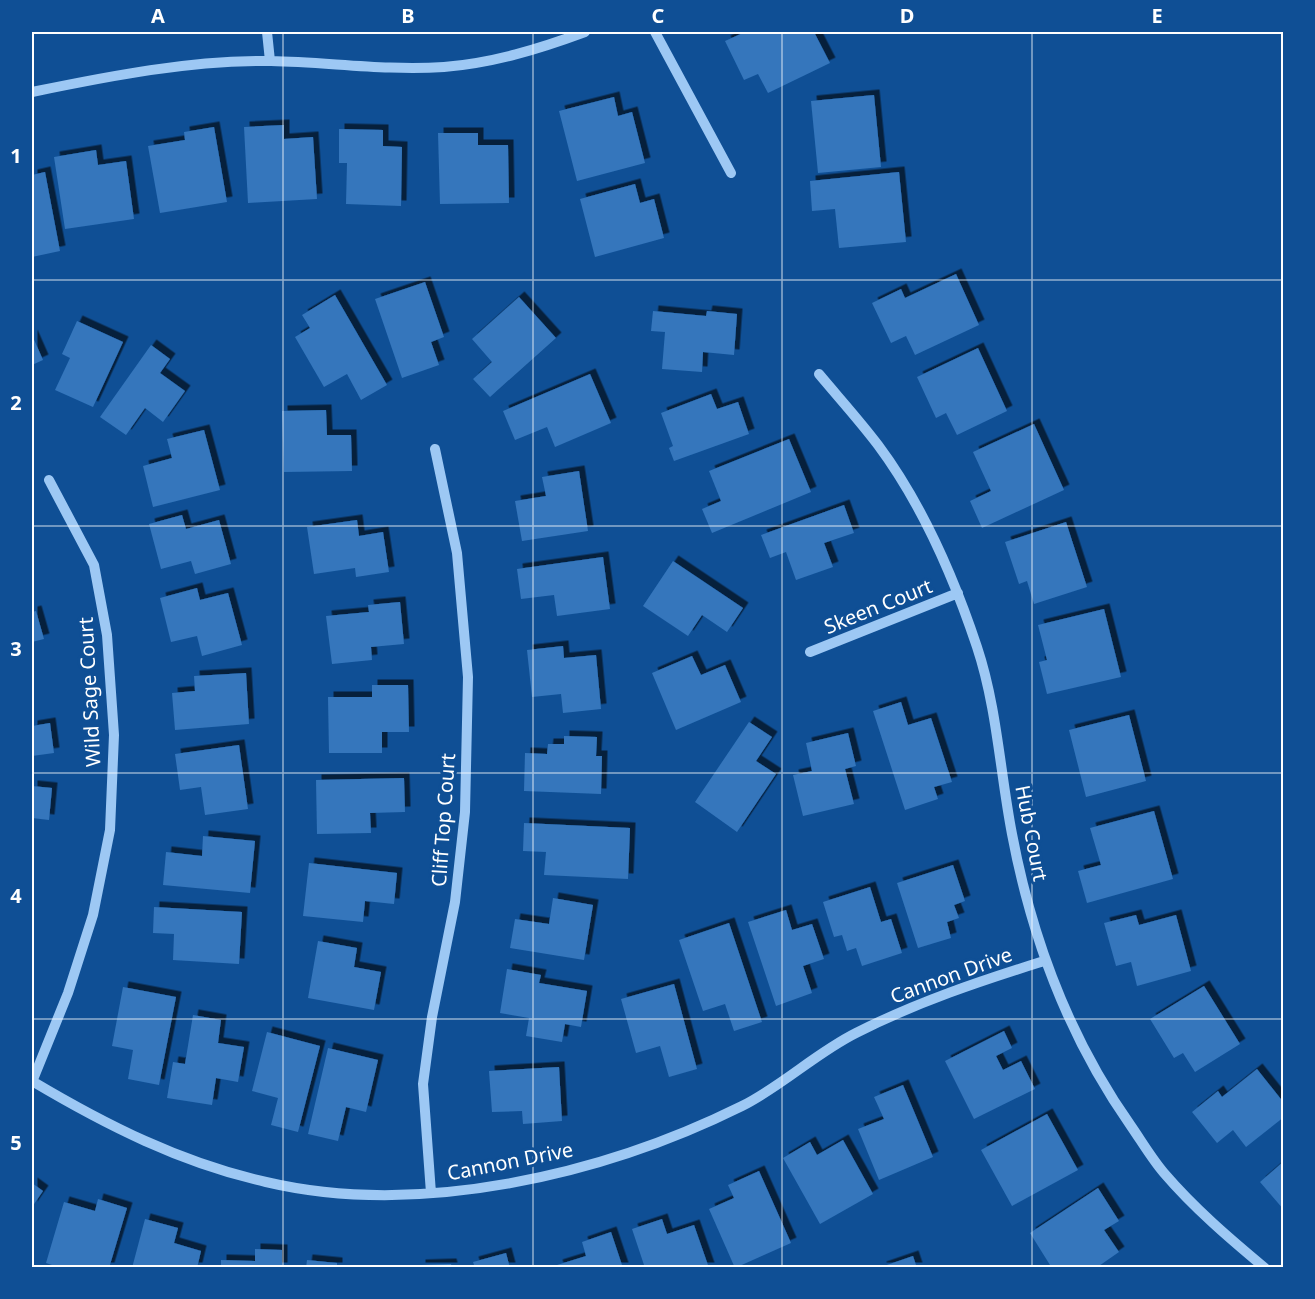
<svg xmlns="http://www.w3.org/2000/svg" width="1315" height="1299" font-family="'Noto Sans',sans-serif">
<defs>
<filter id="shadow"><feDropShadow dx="5.5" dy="-5.5" stdDeviation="0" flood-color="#0009"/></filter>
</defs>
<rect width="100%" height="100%" fill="#0f4f95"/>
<!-- building -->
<path fill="#3476bc" filter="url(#shadow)" d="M745,32h69l16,31 -62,30 -10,-19 -14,6 -19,-39z
M874,95l7,72 -63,6 -7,-72z
M614,97l4,19 14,-4 13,51 -68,18 -18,-70z
M284,125v14l29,-2 4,62 -69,4 -4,-76z
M214,127l13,75 -67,11 -12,-67 37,-6 -1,-8z
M339,129l44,1v16l19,1 -1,59 -55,-2 1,-41h-8z
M438,133h40v12h30l1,58 -69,1z
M96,150l2,15 28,-4 8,58 -69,10 -11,-72z
M45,172l15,79 -28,6v-82z
M899,172l7,70 -67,6 -4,-39 -23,2 -2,-30z
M635,184l5,19 14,-4 10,39 -69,19 -15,-58z
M956,274l23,51 -64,30 -9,-19 -15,7 -19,-40 29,-14 4,9z
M425,282l19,55 -13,5 8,23 -37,13 -27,-79z
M335,295l52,90 -26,15 -14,-26 -23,13 -29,-50 15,-9 -8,-13z
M519,297l37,41 -66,59 -17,-18 19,-17 -20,-23z
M653,311l53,5 1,-5 30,3 -3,41 -31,-3 -1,20 -40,-3 3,-37 -14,-1z
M77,321l46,21 -30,65 -38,-17 15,-32 -8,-4z
M32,335l11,25 -11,5z
M151,345l19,14 -10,14 25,18 -22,31 -18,-14 -19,27 -26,-18z
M978,348l29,63 -50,24 -11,-22 -10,5 -19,-41z
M590,374l21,49 -56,24 -8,-20 -32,13 -12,-29z
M711,394l6,15 21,-7 11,32 -75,27 -5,-13 4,-2 -12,-33z
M326,410l1,25h24l1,36 -68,1 -2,-61z
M1034,424l30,66 -82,38 -12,-27 21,-10 -18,-39z
M204,430l16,60 -67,17 -10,-41 29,-8 -5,-19z
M789,439l22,53 -99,41 -10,-24 19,-8 -12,-30z
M579,471l9,60 -66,10 -7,-40 31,-5 -4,-19z
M844,505l10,28 -30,10 9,24 -37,13 -10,-28 -16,6 -9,-23z
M182,515l4,14 33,-9 12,44 -36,10 -4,-13 -30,8 -12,-45z
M357,520l2,16 24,-4 6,40 -33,5 -1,-9 -41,6 -7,-47z
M1066,522l21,65 -53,17 -7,-23 -8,3 -14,-42z
M603,557l7,52 -53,7 -3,-21 -33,4 -4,-30z
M673,561l70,47 -16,24 -25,-17 -14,21 -45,-30z
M197,588l3,12 28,-7 14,52 -40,11 -5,-20 -26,6 -11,-44z
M400,602l4,42 -33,3 1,13 -40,4 -6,-48 43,-4 -1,-7z
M1104,609l17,68 -74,17 -8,-32 8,-2 -9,-35z
M36,611l8,28 -12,3v-30z
M563,646l1,12 32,-3 5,54 -38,4 -2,-19 -29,3 -5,-47z
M692,656l9,19 24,-10 16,37 -65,28 -24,-57z
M246,673l3,51 -74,6 -3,-37 23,-2 -1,-15z
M372,685h36l1,47h-27v21h-53l-1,-56h44z
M901,702l7,23 23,-7 21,64 -18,5 4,12 -33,11 -32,-99z
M1129,715l17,66 -60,16 -17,-67z
M749,722l23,15 -16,24 20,13 -39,58 -42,-30z
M50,723l4,30 -22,3v-30z
M848,733l8,33 -11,3 9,35 -51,12 -10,-41 19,-4 -6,-28z
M564,736l33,1 -1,19h6l-1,38 -77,-3 1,-38 22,1 1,-10h16z
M239,745l9,64 -43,6 -4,-28 -21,3 -5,-36z
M404,778l1,34 -35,1 1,20 -54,1 -1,-54z
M32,786l20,2 -3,32 -17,-2z
M1154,811l19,68 -86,24 -9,-32 23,-6 -11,-37z
M524,823l106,5 -2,51 -84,-4 2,-23 -23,-1z
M203,836l52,5 -5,52 -87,-8 3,-33 36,4z
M309,863l88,10 -3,31 -29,-3 -2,21 -60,-6z
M953,865l12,36 -11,4 5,13 -12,4 4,16 -33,10 -21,-65z
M870,887l11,35 10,-3 11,34 -40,13 -6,-18 -9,3 -5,-16 -8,2 -11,-35z
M553,898l40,7 -9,55 -74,-12 5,-29 34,5z
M154,907l88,5 -3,52 -66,-4 1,-26 -21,-1z
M786,910l6,20 20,-6 12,35 -21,7 9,27 -36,13 -28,-84z
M1136,915l3,10 37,-10 15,56 -54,15 -6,-24 -15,4 -12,-43z
M729,923l33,99 -28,9 -9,-27 -22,7 -24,-71z
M318,941l39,7 -3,19 27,5 -7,38 -66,-12z
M507,969l34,6 -2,8 48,8 -6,36 -16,-3 -3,18 -36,-6 3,-18 -29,-5z
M674,984l23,85 -28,8 -9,-31 -24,7 -15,-54z
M1204,986l36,58 -45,28 -12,-19 -9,5 -24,-39z
M123,987l53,10 -17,88 -31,-6 5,-29 -21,-4z
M193,1015l28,5 -3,23 26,4 -6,35 -22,-4 -4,27 -45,-7 6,-36 12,2z
M1004,1031l8,17 -16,8 7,14 18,-9 14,28 -61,30 -29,-58z
M267,1032l53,14 -22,86 -27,-7 7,-27 -26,-7z
M328,1048l50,12 -12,52 -20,-5 -8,34 -30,-7z
M559,1067l3,54 -39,3 -1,-13 -30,1 -3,-41z
M1257,1069l27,34v14l-38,30 -13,-17 -16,13 -25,-31 26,-21 4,6z
M903,1085l30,72 -54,23 -21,-51 26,-10 -10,-22z
M1047,1114l31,56 -66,36 -31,-56z
M843,1140l30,54 -53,30 -37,-66 27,-16 7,13z
M1284,1161v49l-24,-28z
M759,1171l32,72 -56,25 -26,-59 25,-11 -6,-13z
M32,1183l11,8 -11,16z
M1098,1188l21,33 -15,9 15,22 -23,16h-50l4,-3 -20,-32z
M98,1199l29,9 -18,60h-48l-15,-5 18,-61 31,9z
M145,1219l33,9 -4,15 27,8 -4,17h-65z
M662,1219l5,15 27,-9 15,43h-64l-13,-39z
M611,1232l12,36h-65l-1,-3 29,-9 -4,-14z
M255,1249l27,1v18h-61v-8l34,1z
M506,1253l4,15h-35l-2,-6z
M913,1256l4,12h-36v-1z
M307,1260l30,3v5h-31z
M451,1264l1,4h-32v-3z"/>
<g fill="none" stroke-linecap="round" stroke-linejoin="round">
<!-- minor -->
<path stroke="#9dc8f4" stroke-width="10" d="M267,32l3,29
M655,32l76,141
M32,92c78,-16 158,-32 239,-31 57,1 115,10 173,6 49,-4 95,-18 141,-35
M819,374c20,24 41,47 59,71 44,59 76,133 99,202 20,60 23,125 35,187 20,106 57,204 119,292 11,16 21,33 33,47 30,35 65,65 101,95
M810,652l148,-59
M32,1081c74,44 149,82 234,101 153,36 337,-7 476,-76 40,-20 74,-53 114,-73 61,-31 124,-52 188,-72
M32,1082l36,-89 25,-78 17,-85 4,-95 -7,-100 -13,-70 -45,-85
M431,1193l-8,-109 9,-67 23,-115 10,-90 3,-135 -11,-124 -22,-104"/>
</g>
<!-- grid -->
<path fill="none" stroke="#fff" stroke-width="1.5" stroke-opacity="0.55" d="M283,32v1236M533,32v1236M782,32v1236M1032,32v1236M32,280h1252M32,526h1252M32,773h1252M32,1019h1252"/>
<g text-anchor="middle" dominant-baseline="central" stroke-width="6" stroke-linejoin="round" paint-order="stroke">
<!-- street labels -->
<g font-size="20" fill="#fff" stroke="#0f4f95">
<text transform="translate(878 606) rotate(-22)">Skeen Court</text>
<text transform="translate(89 692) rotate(-93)">Wild Sage Court</text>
<text transform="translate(443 820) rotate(-86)">Cliff Top Court</text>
<text transform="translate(1032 833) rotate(79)">Hub Court</text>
<text transform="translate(951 975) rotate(-20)">Cannon Drive</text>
<text transform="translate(510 1161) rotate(-11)">Cannon Drive</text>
</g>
</g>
<!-- border -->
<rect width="1315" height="1299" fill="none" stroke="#0f4f95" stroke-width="66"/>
<rect x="33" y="33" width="1249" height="1233" fill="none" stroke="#fff" stroke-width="2"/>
<g font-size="20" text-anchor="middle" font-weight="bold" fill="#fff">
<text x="158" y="23">A</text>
<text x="408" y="23">B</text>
<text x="658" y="23">C</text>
<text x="907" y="23">D</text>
<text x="1157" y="23">E</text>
<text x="16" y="163">1</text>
<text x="16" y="410">2</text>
<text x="16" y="656">3</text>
<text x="16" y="903">4</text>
<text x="16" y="1150">5</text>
</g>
</svg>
